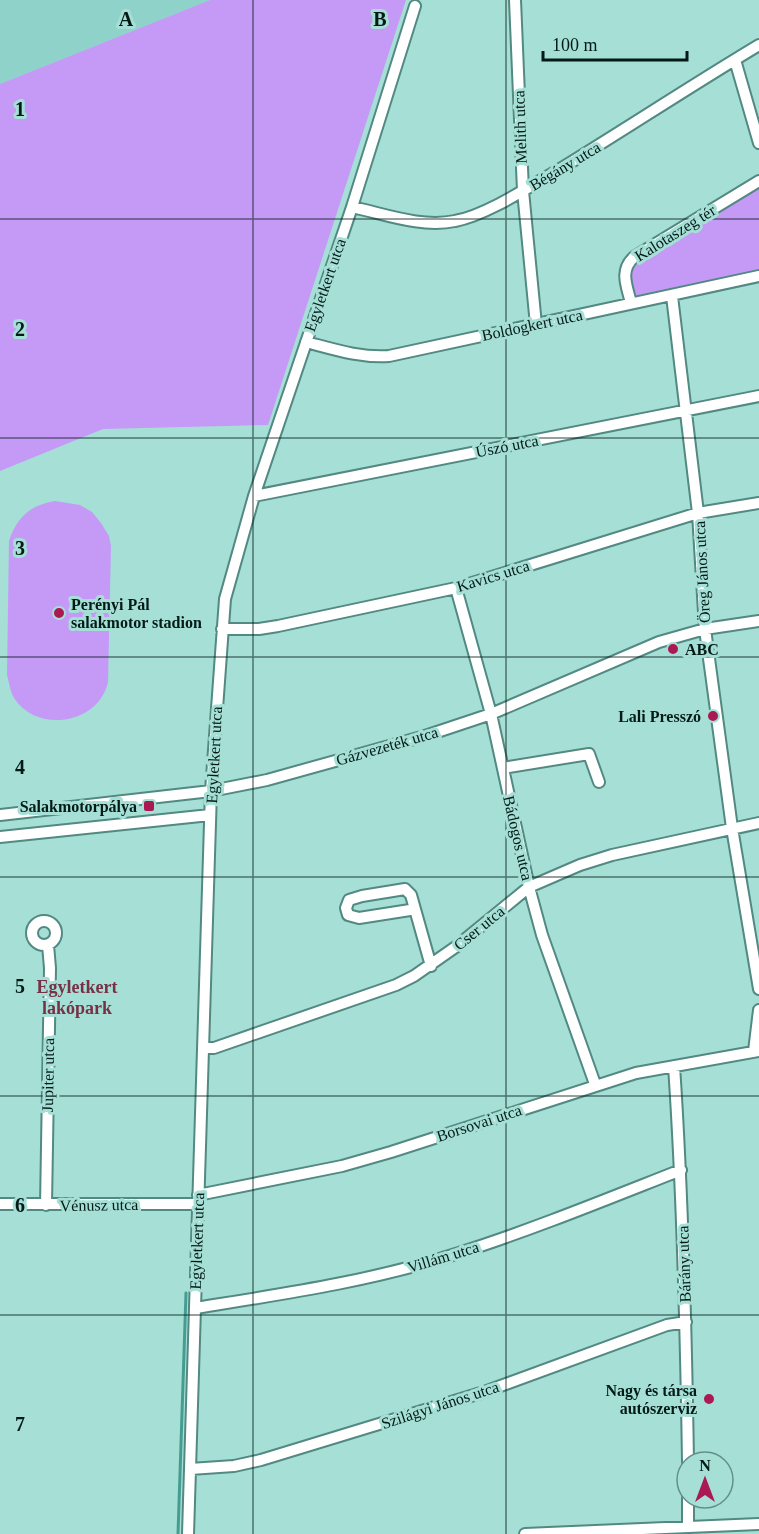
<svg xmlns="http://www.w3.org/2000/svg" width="759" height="1534" font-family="Georgia,serif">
<rect width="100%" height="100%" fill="#a5dfd6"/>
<!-- built -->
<path fill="#8fd2c9" d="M0,0h210l-210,84z"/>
<!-- green -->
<path fill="#c59af6" d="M210,0h196l-138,425 -165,4 -103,42v-387z
M759,183v88l-123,26c-10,-8 -9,-21 -5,-32z
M55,501l25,4 12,7 9,11 8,13 2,10 -3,136c-9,42 -71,52 -94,16 -4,-7 -5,-16 -7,-23l2,-134c8,-24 21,-36 46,-40z"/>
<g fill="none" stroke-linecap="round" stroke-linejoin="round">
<!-- stream -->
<path stroke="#459d92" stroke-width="3" d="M178,1534l8,-241"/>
<defs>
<path id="minor" d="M515,0l8,191 13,134
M735,60l24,83
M352,207c33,7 69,21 103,14 33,-6 80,-38 110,-55 65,-40 129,-82 194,-121
M672,296l26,217 7,116 27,199 27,161
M631,303c-4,-17 -12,-32 3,-46l125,-76
M306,342c27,7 54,16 83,14l370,-80
M254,496l505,-100
M456,588l35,126 38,173 13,48 53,149
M222,629h37l19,-3 178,-38 242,-75 61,-10
M503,768l86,-14 10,28
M0,815l211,-24 56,-11 158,-44 66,-22 168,-72 46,-13 54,-8
M0,837l210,-22
M410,910l-51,8 -11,-3 -2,-7 3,-8 13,-4 43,-7 6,6 20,71
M32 933a12 12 0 1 1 24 0a12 12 0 1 1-24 0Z
M203,1048h11l182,-63 18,-9 43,-30 72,-59 51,-22 32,-10 147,-32
M754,1051l5,-41
M674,1066c9,132 12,264 14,396
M198,1195l144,-29 49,-14 245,-79 123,-22
M0,1204h197
M46,1205l4,-237 -2,-23
M195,1308c88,-14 178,-27 264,-55 75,-24 148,-54 222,-83
M190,1469l44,-3 27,-6 223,-68 183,-67 19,-3
M688,1498v28
M188,1534l23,-743 14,-192 29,-103 98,-289 63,-201
M525,1534l234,-10"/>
</defs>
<!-- minor casing -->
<use href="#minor" stroke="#528982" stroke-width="14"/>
<!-- minor -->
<use href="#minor" stroke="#fff" stroke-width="10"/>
</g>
<!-- grid -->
<path fill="none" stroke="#031a17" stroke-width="1.5" stroke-opacity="0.55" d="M253,0v1534M506,0v1534M0,219h759M0,438h759M0,657h759M0,877h759M0,1096h759M0,1315h759"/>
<!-- markers -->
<g fill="#aa1952" stroke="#a5dfd6" stroke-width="2">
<circle cx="59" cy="613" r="6"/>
<circle cx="673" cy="649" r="6"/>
<circle cx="713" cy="716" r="6"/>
<rect x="143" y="800" width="12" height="12" rx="3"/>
<circle cx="709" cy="1399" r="6"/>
</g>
<g text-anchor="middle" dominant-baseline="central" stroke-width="6" stroke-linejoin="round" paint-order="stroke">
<!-- street labels -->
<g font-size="16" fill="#031a17" stroke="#a5dfd6">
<text transform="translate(520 127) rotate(-92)">Melith utca</text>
<text transform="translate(565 166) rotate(-31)">Bégány utca</text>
<text transform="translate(675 233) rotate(-32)">Kalotaszeg tér</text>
<text transform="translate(325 285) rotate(-71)">Egyletkert utca</text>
<text transform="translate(532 325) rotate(-12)">Boldogkert utca</text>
<text transform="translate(507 446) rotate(-11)">Úszó utca</text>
<text transform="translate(702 572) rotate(-93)">Öreg János utca</text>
<text transform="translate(493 576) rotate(-17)">Kavics utca</text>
<text transform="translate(387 746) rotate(-16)">Gázvezeték utca</text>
<text transform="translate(214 755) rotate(-87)">Egyletkert utca</text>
<text transform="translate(518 838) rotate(77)">Bádogos utca</text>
<text transform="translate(479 928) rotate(-39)">Cser utca</text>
<text transform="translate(48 1075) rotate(-89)">Jupiter utca</text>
<text transform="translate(479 1123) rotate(-18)">Borsovai utca</text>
<text transform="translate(99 1205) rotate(-1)">Vénusz utca</text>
<text transform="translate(197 1241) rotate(-88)">Egyletkert utca</text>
<text transform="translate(443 1257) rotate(-17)">Villám utca</text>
<text transform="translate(684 1264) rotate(-92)">Bárány utca</text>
<text transform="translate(440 1405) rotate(-18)">Szilágyi János utca</text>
</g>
<!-- poi labels -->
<g font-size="16" font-weight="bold" fill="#031a17" stroke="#a5dfd6" text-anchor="end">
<text x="71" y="604" text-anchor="start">Perényi Pál<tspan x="71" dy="18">salakmotor stadion</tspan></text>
<text x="685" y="649" text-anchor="start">ABC</text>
<text x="701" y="716">Lali Presszó</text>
<text x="137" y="806">Salakmotorpálya</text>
<text x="697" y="1390">Nagy és társa<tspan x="697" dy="18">autószerviz</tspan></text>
</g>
<!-- neighbourhood labels -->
<g font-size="18" font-weight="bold" fill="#773145" stroke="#a5dfd6">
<text x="77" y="987">Egyletkert<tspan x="77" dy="21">lakópark</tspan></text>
</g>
</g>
<g font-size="20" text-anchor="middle" font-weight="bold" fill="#031a17" stroke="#a5dfd6" stroke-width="6" stroke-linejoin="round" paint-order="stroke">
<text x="126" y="26">A</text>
<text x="380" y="26">B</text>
<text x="20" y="116">1</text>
<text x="20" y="336">2</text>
<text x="20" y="555">3</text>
<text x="20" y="774">4</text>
<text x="20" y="993">5</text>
<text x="20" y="1212">6</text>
<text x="20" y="1431">7</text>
</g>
<!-- north arrow -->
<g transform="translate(705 1480)"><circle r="28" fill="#a5dfd6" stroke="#64908a" stroke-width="1.5"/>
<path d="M0-4.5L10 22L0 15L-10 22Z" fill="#aa1952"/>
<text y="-9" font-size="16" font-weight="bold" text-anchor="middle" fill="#031a17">N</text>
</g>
<!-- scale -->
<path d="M543 51v9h144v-9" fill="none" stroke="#031a17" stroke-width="3"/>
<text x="552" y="51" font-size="18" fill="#031a17" stroke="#a5dfd6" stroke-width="4.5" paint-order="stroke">100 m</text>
</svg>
